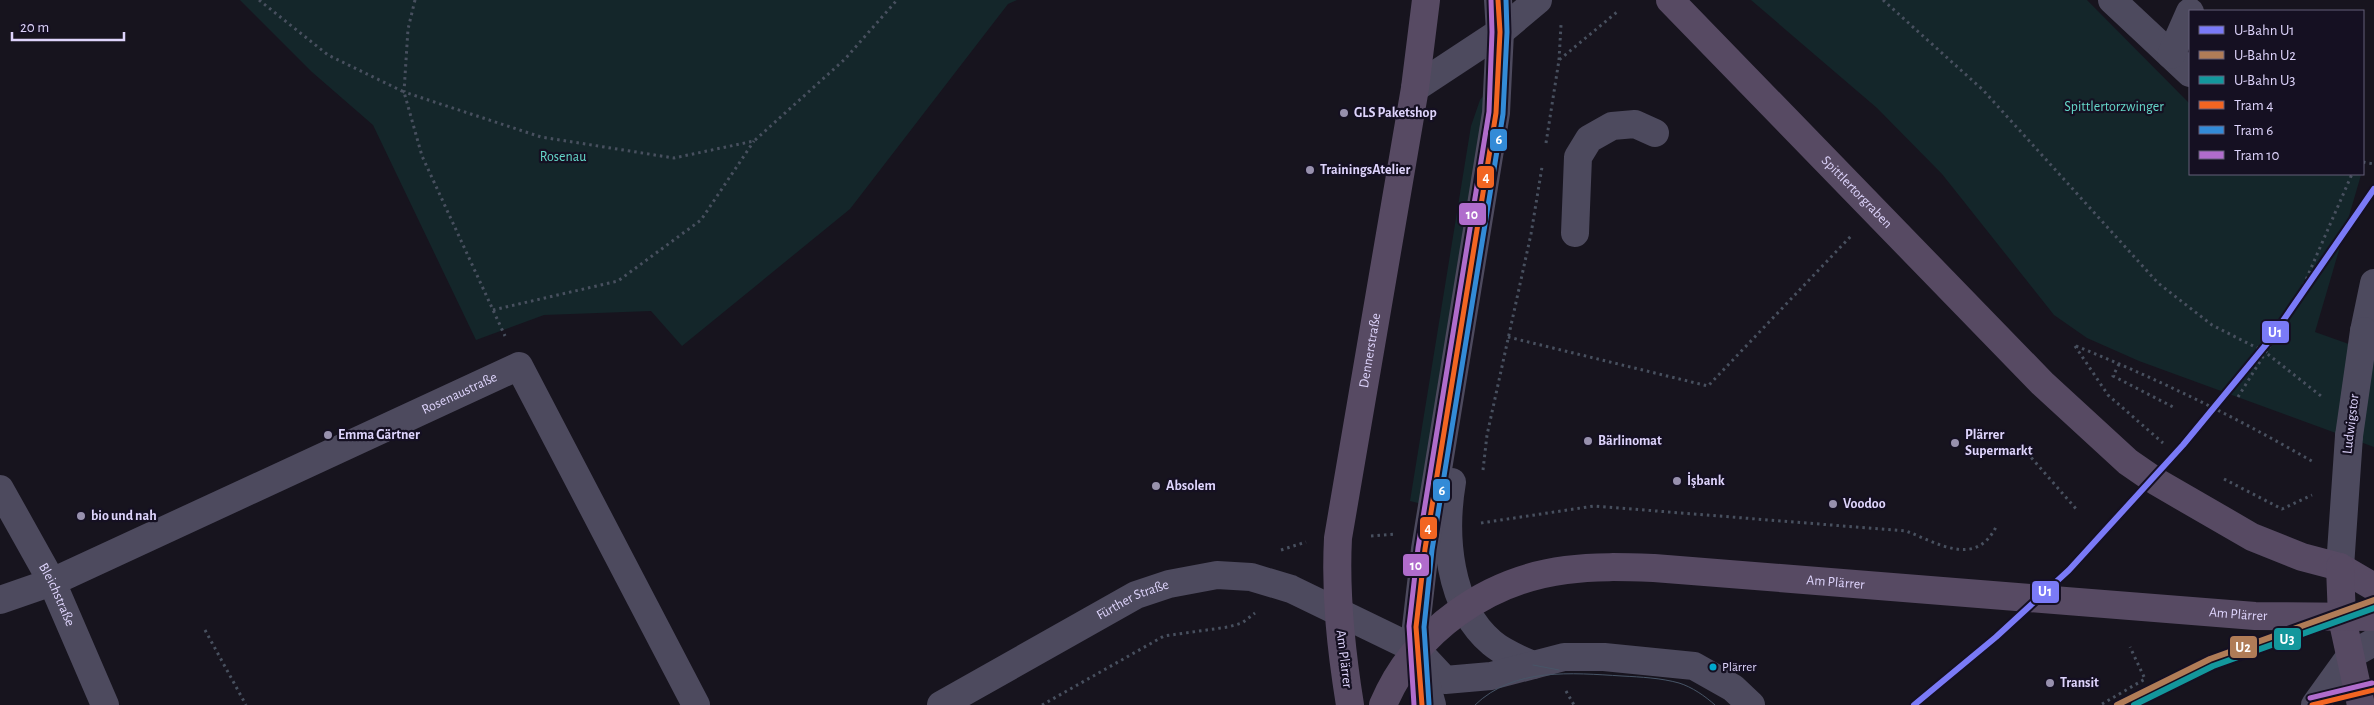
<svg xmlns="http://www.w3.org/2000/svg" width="2374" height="705" font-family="'Alegreya Sans',sans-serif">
<rect width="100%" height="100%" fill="#17141e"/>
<!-- green -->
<path fill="#14262a" d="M240,0h777l-9,4 -158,205 -168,137 -31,-35 -107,4 -68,25 -103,-215 -61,-53z
M1751,0h336l103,104v70l171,1 -46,157 59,21v94l-235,-86 -52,-23 -33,-23 -112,-141 -65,-66z
M1489,89l-67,415 -12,-3 61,-375 9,-26z"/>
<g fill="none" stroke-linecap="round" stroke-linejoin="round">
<!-- path -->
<path stroke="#48505f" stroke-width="3" stroke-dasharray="2.5 4" stroke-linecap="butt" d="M259,0l69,55 76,37 18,64 83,180
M415,0l-7,29 -4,63 137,45 133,21 80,-17 91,-82 52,-59
M1883,0l100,90 175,193 54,42 53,27 56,44
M1559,60l2,-35
M1546,143l13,-83 58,-48
M2363,162l11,2
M493,310l125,-29 83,-61 53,-79
M1508,337l200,49 144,-151
M2075,346l33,49 55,48
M2076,346c82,33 162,72 239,117
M2119,364l-6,12 62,32
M2238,397l57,-92 57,-131
M2000,454l29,1 48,55
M1483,470l4,-35 44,-201 11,-67
M2224,479l58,30 30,-14
M1481,523l113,-17 312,25c32,12 69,37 90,-4
M1371,536l24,-2
M1281,550l25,-8
M205,630l41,75
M1566,691l8,14
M2102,704l43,-25 -15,-32
M1042,705l122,-69 64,-9 14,-4 13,-10"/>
<!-- minor -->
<g stroke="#4d4a5e" stroke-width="28">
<path d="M2112,0l78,73"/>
<path d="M2171,55l19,-43"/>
<path d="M1415,88l85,-56 38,-32"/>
<path d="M1575,233l3,-76 11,-18 23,-13 23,-2 20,9"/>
<path d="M2364,331l10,-48"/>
<path d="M1452,482c-9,53 -4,124 40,161 12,10 27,16 41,22"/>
<path id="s1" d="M0,489l52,93 53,123"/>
<path d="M2340,567l9,-131"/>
<path id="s2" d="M0,600l52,-18 467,-216 177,339"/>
<path id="s3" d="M941,705l195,-110 33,-11 48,-9 34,2 40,12 126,61 28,30 46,-4 73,-19h40l90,9 39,22 18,17"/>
<path d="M1432,705l-15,-55 -1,-23 9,-78 71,-436 4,-81 -2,-32"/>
<path d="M2315,705l36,-50 23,-13"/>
</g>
<!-- major -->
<g stroke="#574a63" stroke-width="28">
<path id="s4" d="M1670,0l372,383 86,79 29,20 95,55 50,20 38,10 34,20"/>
<path d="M2340,567l2,51 19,87"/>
<path id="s5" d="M1350,705c-9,-56 -15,-110 -12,-167l77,-450 11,-88"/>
<path id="s6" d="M1383,705c31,-74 104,-125 183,-135 29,-4 58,-3 88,-2l601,48 119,1"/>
</g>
<!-- tram -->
<path stroke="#475567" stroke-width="1" d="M1533,665l26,5
M1475,705c39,-38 97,-32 147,-29 19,1 39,2 57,7 13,4 26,13 36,22"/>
<!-- minor-bridge -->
<path stroke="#4d4a5e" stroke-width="28" d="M2349,436l15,-105"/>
<defs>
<path id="tram-1" d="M1422,705l-6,-78 9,-78 71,-436 4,-81 -2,-32
M2312,705l62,-15"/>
<path id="tram-2" d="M1429,704l-5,-77 8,-77 71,-436 4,-82 -1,-32"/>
<path id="tram-3" d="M2310,698l62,-15
M1414,705l-5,-79 9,-78 71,-436 3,-80 -1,-32"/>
</defs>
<!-- tram-1 casing -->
<use href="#tram-1" stroke="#151022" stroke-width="9"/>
<!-- tram-2 casing -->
<use href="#tram-2" stroke="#151022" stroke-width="9"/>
<!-- tram-3 casing -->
<use href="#tram-3" stroke="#151022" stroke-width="9"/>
<!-- tram-1 -->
<use href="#tram-1" stroke="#f26522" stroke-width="5"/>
<!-- tram-2 -->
<use href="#tram-2" stroke="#338bd7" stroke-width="5"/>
<!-- tram-3 -->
<use href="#tram-3" stroke="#b06ccc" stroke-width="5"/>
<defs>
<path id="metro-1" d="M1914,705l82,-68 73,-67 114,-125 86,-104 105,-152"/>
<path id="metro-2" d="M2117,705l93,-46 164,-59"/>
<path id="metro-3" d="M2134,705l79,-39 161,-58"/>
</defs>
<!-- metro-1 casing -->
<use href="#metro-1" stroke="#151022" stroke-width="10"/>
<!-- metro-2 casing -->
<use href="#metro-2" stroke="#151022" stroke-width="10"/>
<!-- metro-3 casing -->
<use href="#metro-3" stroke="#151022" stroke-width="10"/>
<!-- metro-1 -->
<use href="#metro-1" stroke="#7a7af7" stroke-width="6"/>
<!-- metro-2 -->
<use href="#metro-2" stroke="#b07c57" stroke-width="6"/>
<!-- metro-3 -->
<use href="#metro-3" stroke="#13979c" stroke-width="6"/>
</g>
<!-- markers -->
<g fill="#9891ae" stroke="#151022" stroke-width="2">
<circle cx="1344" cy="113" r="5"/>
<circle cx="1310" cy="170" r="5"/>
<circle cx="328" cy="435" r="5"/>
<circle cx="1588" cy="441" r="5"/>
<circle cx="1955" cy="443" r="5"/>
<circle cx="1677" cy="481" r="5"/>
<circle cx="1156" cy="486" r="5"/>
<circle cx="1833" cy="504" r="5"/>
<circle cx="81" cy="516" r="5"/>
<circle cx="2050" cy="683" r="5"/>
</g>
<circle fill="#00a9ce" stroke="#151022" stroke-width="2" cx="1713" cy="667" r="4.5"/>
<g text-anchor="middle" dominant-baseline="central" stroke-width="4.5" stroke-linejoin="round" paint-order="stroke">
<!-- bus labels -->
<g font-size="13" fill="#ded4fc" stroke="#151022" text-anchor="start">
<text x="1722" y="667">Plärrer</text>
</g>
<!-- park labels -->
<g font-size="14" fill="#65d7c9" stroke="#151022">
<text x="2114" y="107">Spittlertorzwinger</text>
<text x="563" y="157">Rosenau</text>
</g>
<!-- poi labels -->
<g font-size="14" font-weight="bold" fill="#ded4fc" stroke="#151022" text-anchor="start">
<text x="1354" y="113">GLS Paketshop</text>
<text x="1320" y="170">TrainingsAtelier</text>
<text x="338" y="435">Emma Gärtner</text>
<text x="1965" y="435">Plärrer<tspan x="1965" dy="16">Supermarkt</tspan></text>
<text x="1598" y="441">Bärlinomat</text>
<text x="1687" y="481">İşbank</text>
<text x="1166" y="486">Absolem</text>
<text x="1843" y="504">Voodoo</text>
<text x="91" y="516">bio und nah</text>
<text x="2060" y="683">Transit</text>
</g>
<!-- street labels -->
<g font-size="14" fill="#ded4fc" stroke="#151022">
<text stroke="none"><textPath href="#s4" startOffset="268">Spittlertorgraben</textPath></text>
<text stroke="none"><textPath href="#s5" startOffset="358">Dennerstraße</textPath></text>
<text stroke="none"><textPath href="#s2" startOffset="504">Rosenaustraße</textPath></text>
<text transform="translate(2351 424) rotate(-83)">Ludwigstor</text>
<text stroke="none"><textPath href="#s6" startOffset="508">Am Plärrer</textPath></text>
<text stroke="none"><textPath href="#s1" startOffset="120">Bleichstraße</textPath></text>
<text stroke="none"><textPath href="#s3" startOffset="219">Fürther Straße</textPath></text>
<text stroke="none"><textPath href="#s6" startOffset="912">Am Plärrer</textPath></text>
<text transform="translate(1344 659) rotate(83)">Am Plärrer</text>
</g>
</g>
<g stroke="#151022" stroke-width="2">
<rect x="1489" y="128" width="19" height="24" rx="5" fill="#338bd7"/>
<rect x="1476" y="165" width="19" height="24" rx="5" fill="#f26522"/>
<rect x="1458" y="202" width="29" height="24" rx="5" fill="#b06ccc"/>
<rect x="2261" y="320" width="29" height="24" rx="5" fill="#7a7af7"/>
<rect x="1432" y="478" width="19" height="24" rx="5" fill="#338bd7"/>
<rect x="1419" y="516" width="19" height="24" rx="5" fill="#f26522"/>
<rect x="1402" y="553" width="28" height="24" rx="5" fill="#b06ccc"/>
<rect x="2031" y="580" width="29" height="24" rx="5" fill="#7a7af7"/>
<rect x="2273" y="627" width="29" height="24" rx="5" fill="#13979c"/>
<rect x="2229" y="635" width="29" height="24" rx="5" fill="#b07c57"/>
</g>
<g font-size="14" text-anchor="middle" font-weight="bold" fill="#fff">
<text x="1499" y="144">6</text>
<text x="1486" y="182">4</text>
<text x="1472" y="219">10</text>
<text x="2275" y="337">U1</text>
<text x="1442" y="495">6</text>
<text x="1428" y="533">4</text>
<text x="1416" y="570">10</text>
<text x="2045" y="596">U1</text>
<text x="2287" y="644">U3</text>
<text x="2243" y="652">U2</text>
</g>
<!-- legend -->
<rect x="2189" y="10" width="175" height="165" fill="#151022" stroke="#655e79"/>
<rect x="2199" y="26" width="25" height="8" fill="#7a7af7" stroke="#655e79"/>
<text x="2234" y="35" font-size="15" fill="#ded4fc">U-Bahn U1</text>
<rect x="2199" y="51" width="25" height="8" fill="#b07c57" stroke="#655e79"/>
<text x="2234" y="60" font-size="15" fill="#ded4fc">U-Bahn U2</text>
<rect x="2199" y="76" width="25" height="8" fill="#13979c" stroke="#655e79"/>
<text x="2234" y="85" font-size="15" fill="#ded4fc">U-Bahn U3</text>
<rect x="2199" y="101" width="25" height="8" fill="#f26522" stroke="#655e79"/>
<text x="2234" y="110" font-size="15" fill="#ded4fc">Tram 4</text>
<rect x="2199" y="126" width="25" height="8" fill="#338bd7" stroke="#655e79"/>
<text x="2234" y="135" font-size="15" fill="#ded4fc">Tram 6</text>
<rect x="2199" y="151" width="25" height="8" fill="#b06ccc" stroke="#655e79"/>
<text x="2234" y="160" font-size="15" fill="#ded4fc">Tram 10</text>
<!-- scale -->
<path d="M12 32v8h112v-8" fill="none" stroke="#ded4fc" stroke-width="2.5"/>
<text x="20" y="32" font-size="15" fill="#ded4fc" stroke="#151022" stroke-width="4" paint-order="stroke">20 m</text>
</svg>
